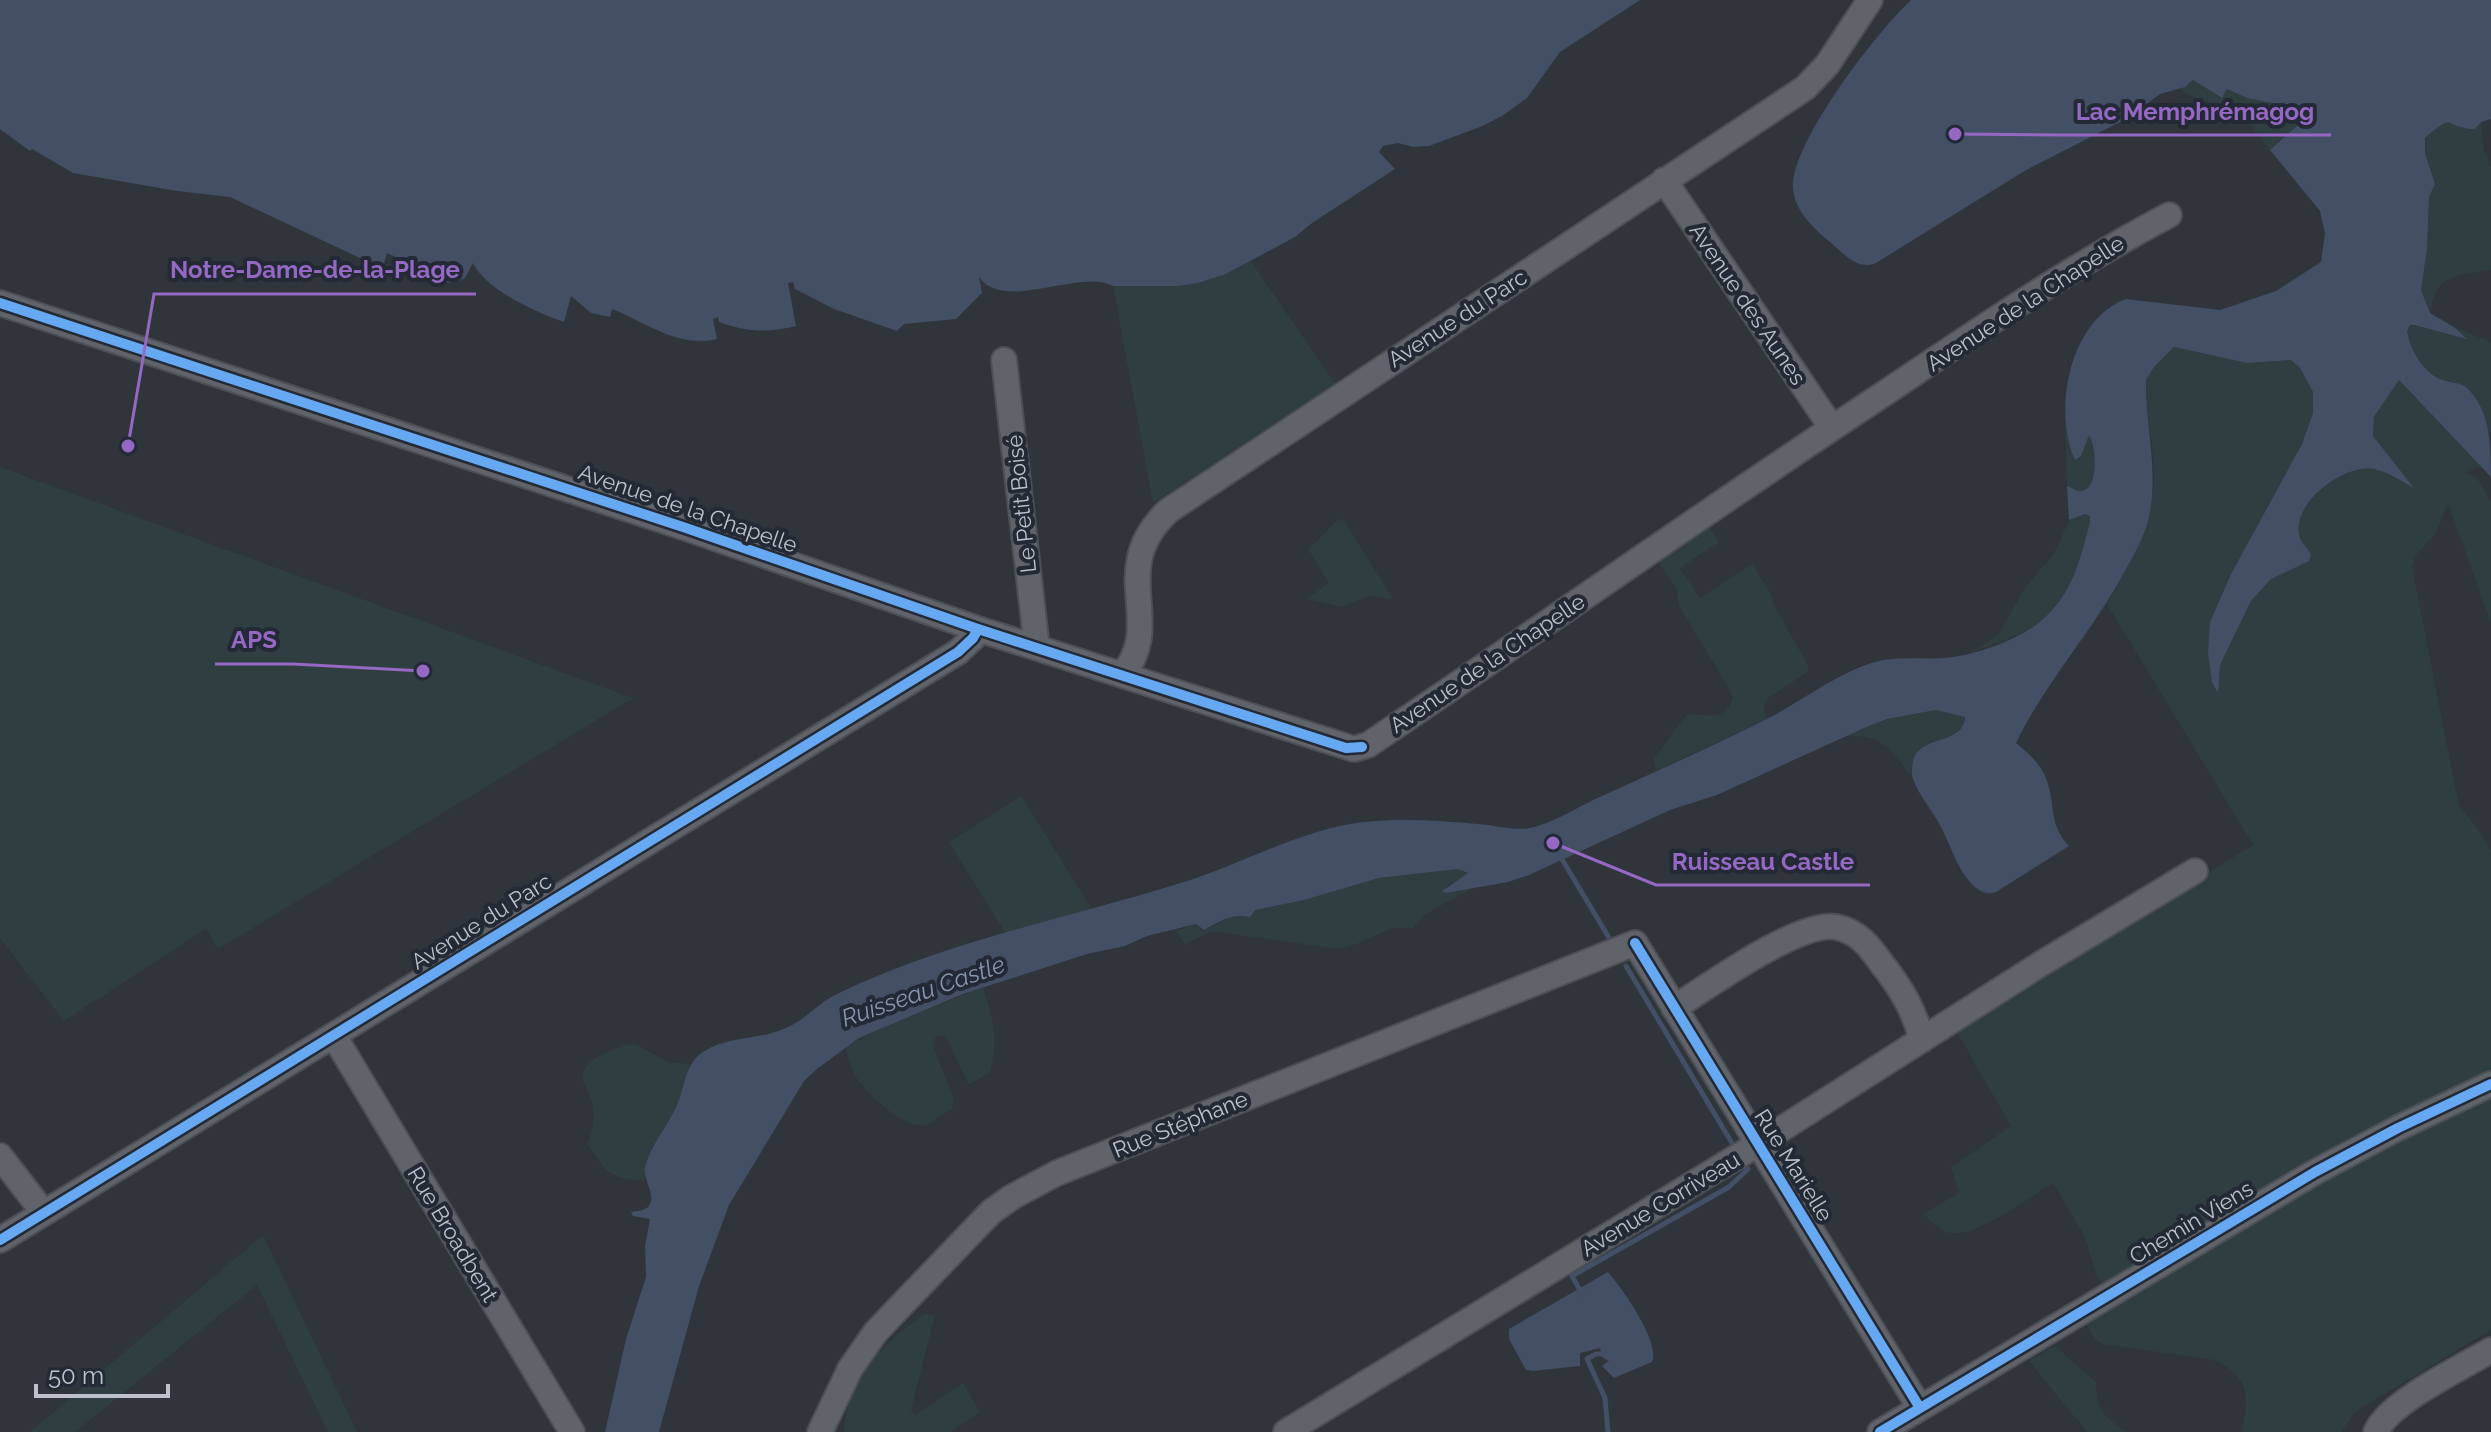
<svg xmlns="http://www.w3.org/2000/svg" width="2491" height="1432" font-family="Raleway,sans-serif">
<rect width="100%" height="100%" fill="#30343b"/>
<!-- green -->
<path fill="#2e3e41" d="M2193,80l28,18 6,-9 20,9 35,7 17,19 -29,26c-11,-14 -21,-30 -36,-39 -16,-9 -44,-12 -54,-22z
M2448,122l27,7 6,-7 3,28 7,18v102c-33,6 -56,3 -61,43l-9,-23 6,-41 2,-52 6,-13 -10,-31 1,-15 13,-14z
M1251,261l84,123 -182,119 -40,-217c52,0 92,3 138,-25z
M2410,325l56,13 -12,-11 37,15v92c-10,-14 -11,-32 -24,-45 -6,-6 -14,-6 -23,-9 -20,-6 -34,-29 -37,-49z
M2174,347l73,16 44,-3 9,7 13,25v21l-11,31 -71,130 -21,48 7,70 3,-27 31,-64 20,-22 40,-25c-3,-5 -9,-11 -11,-16 -11,-32 42,-72 72,-69 14,1 27,12 39,17l-38,-50 1,-18 25,-38 86,90 -7,-3 -12,6 10,3 15,26v122l-43,-121 -11,28 -21,24 -4,12 47,239 19,23 13,21v480l-135,81 -15,21h-99c7,-36 8,-55 -28,-72l-112,-16 -7,-5 -9,-15 28,-17 -19,-35 -10,-35 -32,-54c-23,14 -84,61 -110,48 -7,-4 -13,-12 -20,-17l36,-21 -8,-26 60,-41 -56,-97 298,-184 -146,-241c23,-42 47,-81 47,-129 -1,-32 -8,-63 -8,-95l8,-13z
M2065,423l9,37 7,-4 8,-22c6,11 11,59 -10,57 -5,-1 -8,-4 -12,-5z
M0,467l633,231 -415,251 -12,-20 -142,92 -64,-83z
M2085,514l5,2v6c-5,20 -9,41 -17,60 -18,43 -65,58 -105,71l19,-10 12,-10 26,-45 30,-36 14,-32z
M1342,518l51,81 -24,-3 -27,11 -36,-8 23,-16 -21,-34c13,-9 21,-25 34,-31z
M1708,526l11,16 -39,26 20,30 52,-34 18,28 5,15 33,58v7l-40,26 -5,11 4,10 -111,52 -3,-12 34,-45c21,0 36,8 46,-15l-6,-14 -48,-79 -3,-18 -19,-28z
M1936,710l29,7c-3,26 -38,19 -50,40 -3,5 -3,14 -4,20 -20,-29 -32,-45 -70,-40l46,-18z
M1021,796l71,113 -86,25 -57,-92z
M1458,869l10,5 -23,13 1,6 27,-5 -49,27 -11,13h-21l-35,16 -18,5 -122,-17 -9,1 -23,12 -9,-14 20,-7 5,6c16,-1 26,-19 44,-14l10,-6 49,-10 75,-22z
M983,987c10,32 16,52 7,85l-21,13 -24,-50 -8,1 -5,7 22,57 -2,9c-9,5 -18,13 -27,16 -20,5 -60,-32 -69,-48 -5,-9 -8,-20 -11,-30l44,-22z
M636,1044l32,18 22,2c-4,14 -7,29 -13,43 -11,23 -36,47 -32,74l-25,-3 -14,-8 -19,-25c5,-13 9,-28 5,-43 -2,-8 -8,-15 -9,-23 -3,-20 37,-34 53,-35z
M263,1235l94,197h-29l-71,-147 -182,147h-45z
M925,1314l10,1 -24,95 4,5 48,-32 17,29 -29,20h-107c3,-53 39,-90 81,-118z
M2055,1346l41,36c0,29 8,33 30,50h-39l-58,-71z"/>
<!-- water -->
<path fill="#424f65" d="M0,0h1640l-80,52 -33,46 -25,18 -22,11 -51,19 -16,1 -15,-4 -15,3 -4,6 16,17 -83,54 -17,14 -69,37 -28,9 -20,3h-65c-32,-18 -109,27 -134,-9l3,16 -26,26 -52,5 -7,7 -63,-22 -39,-20 -2,-7 -5,1 8,43c-27,7 -50,6 -77,-4l-1,-5 -5,2 4,20c-38,10 -74,-18 -105,-30l-2,8 -19,-4 -20,-17 -7,26c-29,-10 -79,-33 -91,-59l-8,15c-32,16 -51,-14 -78,-25l-3,11 -9,1 -145,-68 -53,-6 -104,-18 -41,-24 -2,2 -30,-22z
M1911,0h580v119l-10,3 -6,7c-32,-1 -19,-19 -50,9v15l10,31 -6,13 -2,52 -6,41 9,23 24,14 13,12 -53,-14h-4l-3,6c3,19 17,43 36,49 8,3 17,2 24,8 24,23 24,59 24,89l-92,-97 -25,37 -1,19 41,52c-13,-7 -26,-16 -40,-19 -31,-5 -85,36 -74,69 2,5 8,11 11,16l-2,7 -38,18 -20,22 -31,64 -2,28 -6,-11 -4,-29 2,-31 21,-48 71,-130 11,-31v-21l-13,-24 -9,-8 -44,3 -73,-16 -20,20 -8,13c-1,47 14,94 2,141 -5,18 -14,34 -23,50 -32,60 -79,110 -109,172 11,9 23,19 29,33 12,26 1,45 24,70l-73,46c-7,2 -11,2 -17,-2 -20,-14 -27,-42 -38,-63 -8,-16 -22,-31 -28,-48 -2,-5 -1,-12 0,-18 7,-27 50,-15 52,-44l-29,-7 -49,9 -23,9 -147,67 -47,15 -141,65 -21,7 -62,11 -4,-2 26,-18 -10,-4 -79,9 -75,22 -49,10 -5,7c-19,-4 -29,4 -46,13l-8,-6 -49,12 -22,10 -38,8 -124,40 -104,44 -42,31 -13,12 -75,124 -30,81 -40,146h-54l21,-93 20,-62 -1,-31 5,-27 -17,-3 -2,-4c5,-1 13,-1 17,-5 10,-12 -6,-27 -3,-40 6,-23 23,-41 32,-62 8,-18 8,-42 26,-53 24,-16 57,-12 83,-24 19,-8 32,-25 51,-34 109,-53 232,-76 347,-112 51,-16 96,-41 147,-54 46,-12 100,-8 147,-4 17,1 36,7 52,4 22,-4 51,-23 72,-32 55,-25 111,-50 165,-77 35,-18 70,-46 108,-57 26,-7 52,-1 78,-5 28,-4 66,-18 88,-36 32,-27 39,-61 49,-99v-6l-5,-2 -16,6 -2,-34c4,1 7,4 12,5 21,2 17,-46 10,-56l-8,21 -6,4c-23,-50 -5,-141 51,-161l94,11 56,-19 45,-29 4,-29 -5,-22 -50,-61 29,-26 -17,-19 -35,-7 -20,-9 -5,9 -29,-18 -8,7 -25,7 -32,24 -102,52 -150,93c-18,8 -32,-9 -46,-21 -16,-13 -35,-31 -37,-53 -4,-44 85,-159 118,-189z
M1608,1272c14,16 53,71 44,90l-38,16 -12,-12 7,-5 -6,-3 -3,-10 -20,5v13l-47,5 -7,-1 -17,-31v-10z"/>
<g fill="none" stroke-linecap="round" stroke-linejoin="round">
<!-- stream -->
<path stroke="#424f65" stroke-width="5" d="M1560,856l51,85
M1626,966l106,177
M1582,1294l-10,-18 157,-89 19,-18
M1606,1354h-10l-9,5 18,39 3,34"/>
<defs>
<path id="minor" d="M1664,180l168,248
M0,303l683,224 295,102 376,120 14,-4c172,-116 341,-236 514,-350 94,-63 187,-127 287,-180
M1004,360l33,288
M1122,675c45,-53 -17,-104 46,-164l637,-423 22,-23 43,-65
M1674,1008c33,-21 126,-88 162,-81 22,4 34,20 46,37 19,24 32,46 40,76
M334,1036l238,396
M0,1156l44,57
M0,1240l958,-588 15,-14 5,-9
M820,1432l30,-63 25,-36 15,-16 101,-105 21,-15 45,-24 578,-230 285,465
M1286,1432l472,-288 281,-179 156,-94
M1880,1432l435,-260 83,-44 93,-44
M2376,1432c13,-30 85,-64 115,-82"/>
</defs>
<!-- minor casing -->
<use href="#minor" stroke="#4c4f54" stroke-width="28"/>
<!-- minor -->
<use href="#minor" stroke="#606369" stroke-width="24"/>
<defs>
<path id="cycleway" d="M0,303l683,224 295,102 368,119 16,-1
M1635,943l285,465
M0,1240l958,-588 15,-14 5,-9
M1880,1432l435,-260 83,-44 93,-44"/>
</defs>
<!-- cycleway casing -->
<use href="#cycleway" stroke="#232a36" stroke-width="15"/>
<!-- cycleway -->
<use href="#cycleway" stroke="#66a8f1" stroke-width="10"/>
</g>
<g text-anchor="middle" dominant-baseline="central" stroke-width="8" stroke-linejoin="round" paint-order="stroke">
<!-- street labels -->
<g font-size="22" fill="#bcc1ca" stroke="#232a36">
<text transform="translate(2025 303) rotate(-33)">Avenue de la Chapelle</text>
<text transform="translate(1748 304) rotate(56)">Avenue des Aunes</text>
<text transform="translate(1457 318) rotate(-33)">Avenue du Parc</text>
<text transform="translate(1021 504) rotate(-96)">Le Petit Boisé</text>
<text transform="translate(688 508) rotate(19)">Avenue de la Chapelle</text>
<text transform="translate(1487 663) rotate(-34)">Avenue de la Chapelle</text>
<text transform="translate(481 921) rotate(-32)">Avenue du Parc</text>
<text transform="translate(1180 1124) rotate(-22)">Rue Stéphane</text>
<text transform="translate(1794 1165) rotate(58)">Rue Marielle</text>
<text transform="translate(1660 1204) rotate(-31)">Avenue Corriveau</text>
<text transform="translate(2191 1222) rotate(-31)">Chemin Viens</text>
<text transform="translate(453 1234) rotate(59)">Rue Broadbent</text>
</g>
<!-- water labels -->
<g font-size="24" font-style="italic" fill="#8696ae" stroke="#232a36">
<text transform="translate(923 991) rotate(-19)">Ruisseau Castle</text>
</g>
</g>
<!-- callouts -->
<path fill="none" stroke="#9568c3" stroke-width="3" d="M1955 134L2060 135H2331M128 446L154 294H476M423 671L293 664H215M1553 843L1656 885H1870"/>
<g fill="#9568c3" stroke="#232a36" stroke-width="3">
<circle cx="1955" cy="134" r="8"/>
<circle cx="128" cy="446" r="8"/>
<circle cx="423" cy="671" r="8"/>
<circle cx="1553" cy="843" r="8"/>
</g>
<g font-size="24" text-anchor="middle" font-weight="bold" fill="#9568c3" stroke="#232a36" stroke-width="8" stroke-linejoin="round" paint-order="stroke">
<text x="2195" y="120">Lac Memphrémagog</text>
<text x="315" y="278">Notre-Dame-de-la-Plage</text>
<text x="254" y="648">APS</text>
<text x="1763" y="870">Ruisseau Castle</text>
</g>
<!-- scale -->
<path d="M36 1384v12h132v-12" fill="none" stroke="#bcc1ca" stroke-width="4"/>
<text x="48" y="1384" font-size="24" fill="#bcc1ca" stroke="#232a36" stroke-width="6" paint-order="stroke">50 m</text>
</svg>
